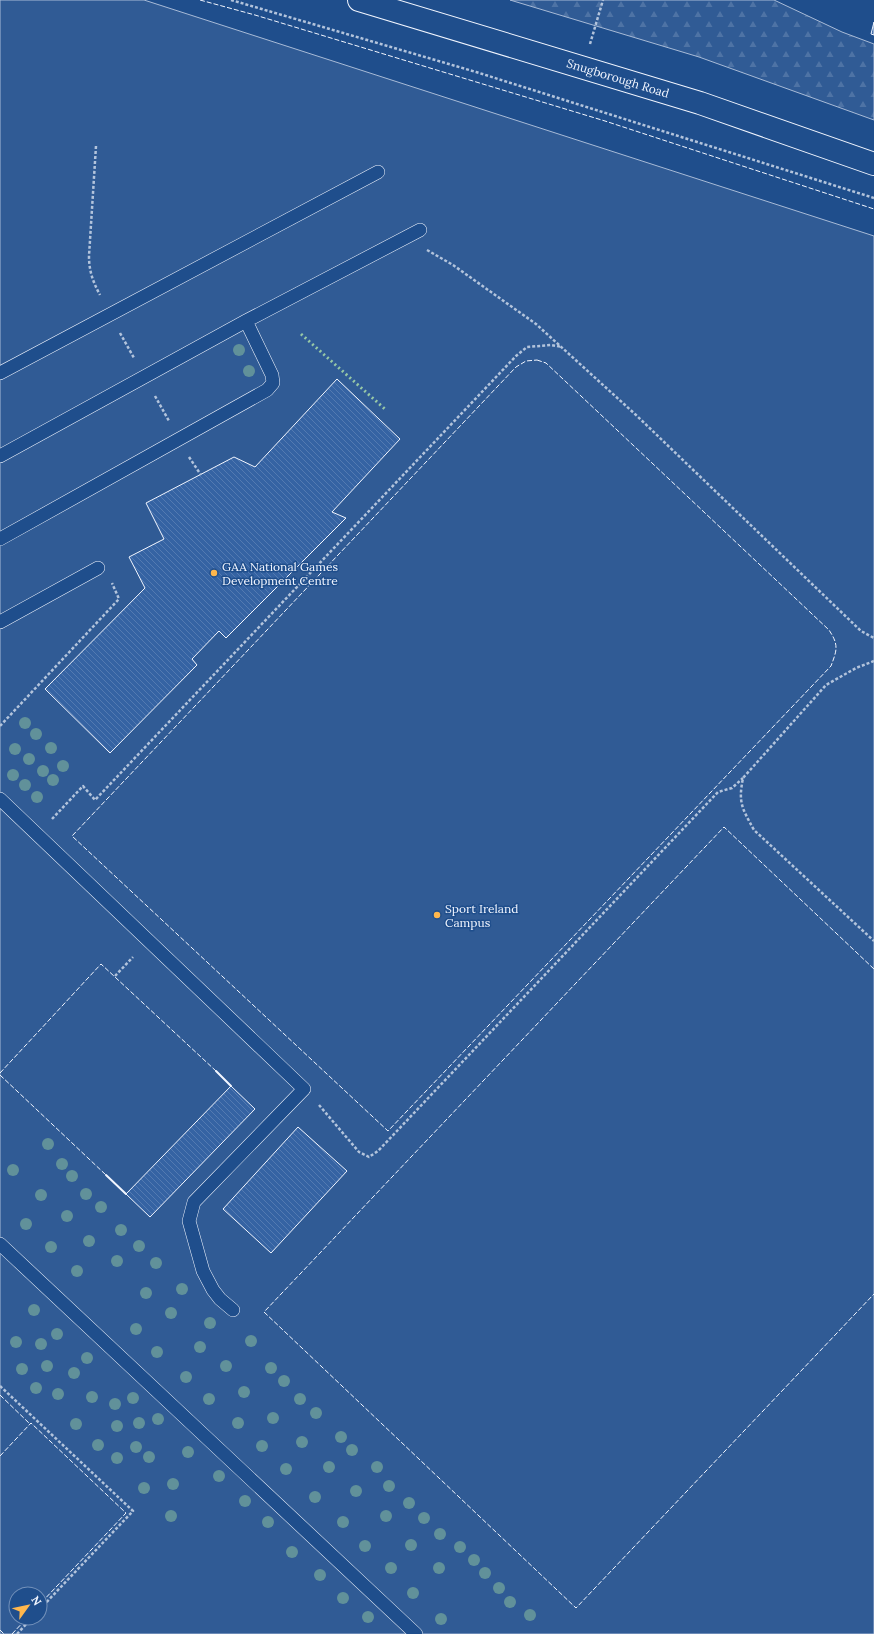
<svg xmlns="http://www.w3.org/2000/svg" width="874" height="1634" font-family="Lora,serif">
<defs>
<pattern id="forest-firs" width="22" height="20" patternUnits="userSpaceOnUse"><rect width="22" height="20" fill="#305b95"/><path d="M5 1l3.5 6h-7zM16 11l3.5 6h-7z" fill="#4e73a5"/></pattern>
<pattern id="building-back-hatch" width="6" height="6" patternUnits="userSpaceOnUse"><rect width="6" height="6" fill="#3563a3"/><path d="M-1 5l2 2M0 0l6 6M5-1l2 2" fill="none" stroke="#537ab1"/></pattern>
</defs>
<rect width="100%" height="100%" fill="#1f4e8c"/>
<!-- forest -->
<path fill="url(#forest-firs)" stroke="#a8bbd7" d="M510,0h264l68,32 32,12v76l-175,-63z"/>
<!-- pitch -->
<path fill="#305b95" stroke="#a8bbd7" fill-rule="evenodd" d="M0,0h144l730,236v1398h-874zM16,1594h24v24h-24z"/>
<!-- building -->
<path fill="url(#building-back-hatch)" stroke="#f2f6ff" d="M874,22v13l-3,-1z
M337,379l63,60 -68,73 14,6 -120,120 -7,-7 -27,28 5,6 -87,88 -65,-64 100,-101 -16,-31 35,-18 -18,-36 88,-46 21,10z
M231,1086l24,23 -105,108 -24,-23z
M298,1127l49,44 -76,82 -48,-44z"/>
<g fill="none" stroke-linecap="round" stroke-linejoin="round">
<defs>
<path id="service" d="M0,373l378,-201
M0,456l246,-135 174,-91
M0,539l267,-149 6,-7 -1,-8 -26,-54
M0,622l98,-54
M0,799l304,290 -110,113 -5,19 14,50 10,19 7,9 13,11
M0,1244l416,390"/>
<path id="secondary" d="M359,0l341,103 174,61"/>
</defs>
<!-- service casing -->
<use href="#service" stroke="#f2f6ff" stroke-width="14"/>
<!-- secondary casing -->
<use href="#secondary" stroke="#f2f6ff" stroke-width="24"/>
<!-- path -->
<path stroke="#b3c4dc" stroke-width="2.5" stroke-dasharray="3 2" stroke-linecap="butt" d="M231,0l245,72 398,126
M590,44l13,-44
M96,146l-7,110c0,15 4,26 11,39
M427,250l26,15 83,59 100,91 225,216 13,7
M120,333l14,25
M155,396l14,25
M189,457l12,18
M874,661l-18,7 -30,17 -83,93c-5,25 -1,30 11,52l120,111
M0,726l119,-127 -7,-16
M52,819l31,-33 12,14 421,-444 11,-9 24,-2 11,2
M115,976l18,-19
M319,1105l40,47 10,5 9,-6 340,-359 14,-4 11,-10
M0,1386l133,125 -93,98
M17,1634l15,-16"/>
<!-- service -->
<use href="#service" stroke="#1f4e8c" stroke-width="13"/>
<!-- secondary -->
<use href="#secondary" stroke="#1f4e8c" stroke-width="22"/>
<!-- hedge -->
<path stroke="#97c8a6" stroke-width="3" stroke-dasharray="2 3" stroke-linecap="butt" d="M301,334l85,76"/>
<!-- fence -->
<path stroke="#f2f6ff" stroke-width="1" stroke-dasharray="5 2" stroke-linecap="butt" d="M200,0l55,15 350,106 269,88
M537,360l9,3 283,267c10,15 8,20 2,36l-443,465 -316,-295 444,-469 10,-6z
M874,969l-150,-142 -460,485 312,296 298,-314
M0,1073l101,-109 115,107
M0,1075l106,100
M0,1395l30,29
M0,1456l31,-33 95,90 -86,91
M0,1630l4,4
M12,1634l15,-16"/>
<!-- wall -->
<path stroke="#f2f6ff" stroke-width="2" d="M216,1071l15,15
M106,1175l20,19"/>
</g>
<!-- trees -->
<g fill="#61919a">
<circle cx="239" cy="350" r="6"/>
<circle cx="249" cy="371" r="6"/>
<circle cx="25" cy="723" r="6"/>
<circle cx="36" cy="734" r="6"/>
<circle cx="51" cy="748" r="6"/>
<circle cx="15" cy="749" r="6"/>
<circle cx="29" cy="759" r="6"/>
<circle cx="63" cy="766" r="6"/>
<circle cx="43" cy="771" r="6"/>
<circle cx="13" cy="775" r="6"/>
<circle cx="53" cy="780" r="6"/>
<circle cx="25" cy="785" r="6"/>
<circle cx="37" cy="797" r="6"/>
<circle cx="48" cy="1144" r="6"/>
<circle cx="62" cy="1164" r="6"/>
<circle cx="13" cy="1170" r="6"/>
<circle cx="72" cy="1176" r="6"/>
<circle cx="86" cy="1194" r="6"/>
<circle cx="41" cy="1195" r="6"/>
<circle cx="101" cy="1207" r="6"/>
<circle cx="67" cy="1216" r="6"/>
<circle cx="26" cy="1224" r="6"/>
<circle cx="121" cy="1230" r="6"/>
<circle cx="89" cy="1241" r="6"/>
<circle cx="139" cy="1246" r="6"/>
<circle cx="51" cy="1247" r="6"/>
<circle cx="117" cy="1261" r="6"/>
<circle cx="156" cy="1263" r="6"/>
<circle cx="77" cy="1271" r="6"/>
<circle cx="182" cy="1289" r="6"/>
<circle cx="146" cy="1293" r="6"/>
<circle cx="34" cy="1310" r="6"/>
<circle cx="171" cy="1313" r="6"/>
<circle cx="210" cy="1323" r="6"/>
<circle cx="136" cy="1329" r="6"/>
<circle cx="57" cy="1334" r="6"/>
<circle cx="251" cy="1341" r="6"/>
<circle cx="16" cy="1342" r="6"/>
<circle cx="41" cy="1344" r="6"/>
<circle cx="200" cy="1347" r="6"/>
<circle cx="157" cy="1352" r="6"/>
<circle cx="87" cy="1358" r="6"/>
<circle cx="47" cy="1366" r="6"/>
<circle cx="226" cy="1366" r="6"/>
<circle cx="271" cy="1368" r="6"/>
<circle cx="22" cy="1369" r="6"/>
<circle cx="74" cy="1373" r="6"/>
<circle cx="186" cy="1377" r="6"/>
<circle cx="284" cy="1381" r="6"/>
<circle cx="36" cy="1388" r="6"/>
<circle cx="244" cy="1392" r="6"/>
<circle cx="58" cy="1394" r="6"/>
<circle cx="92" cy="1397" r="6"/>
<circle cx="133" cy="1398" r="6"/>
<circle cx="209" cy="1399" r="6"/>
<circle cx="300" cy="1399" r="6"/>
<circle cx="115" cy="1404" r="6"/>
<circle cx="316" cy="1413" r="6"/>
<circle cx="273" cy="1418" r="6"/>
<circle cx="158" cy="1419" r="6"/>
<circle cx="139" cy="1423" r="6"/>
<circle cx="238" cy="1423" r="6"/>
<circle cx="76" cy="1424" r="6"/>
<circle cx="117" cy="1426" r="6"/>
<circle cx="341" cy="1437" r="6"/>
<circle cx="302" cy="1442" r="6"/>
<circle cx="98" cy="1445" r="6"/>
<circle cx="262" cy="1446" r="6"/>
<circle cx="136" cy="1447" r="6"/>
<circle cx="352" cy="1450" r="6"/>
<circle cx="188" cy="1452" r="6"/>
<circle cx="149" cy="1457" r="6"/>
<circle cx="117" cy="1458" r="6"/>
<circle cx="329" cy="1467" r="6"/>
<circle cx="377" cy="1467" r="6"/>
<circle cx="286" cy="1469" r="6"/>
<circle cx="219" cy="1476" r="6"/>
<circle cx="173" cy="1484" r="6"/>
<circle cx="389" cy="1486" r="6"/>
<circle cx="144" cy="1488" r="6"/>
<circle cx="356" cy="1491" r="6"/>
<circle cx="315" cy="1497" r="6"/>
<circle cx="245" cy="1501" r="6"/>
<circle cx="409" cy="1503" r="6"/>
<circle cx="171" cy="1516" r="6"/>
<circle cx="386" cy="1516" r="6"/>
<circle cx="424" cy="1518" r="6"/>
<circle cx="268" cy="1522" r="6"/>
<circle cx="343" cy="1522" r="6"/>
<circle cx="440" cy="1534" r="6"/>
<circle cx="411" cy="1545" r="6"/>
<circle cx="365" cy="1546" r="6"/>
<circle cx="460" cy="1547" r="6"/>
<circle cx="292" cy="1552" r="6"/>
<circle cx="474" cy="1560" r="6"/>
<circle cx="391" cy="1568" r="6"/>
<circle cx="439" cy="1568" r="6"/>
<circle cx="485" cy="1573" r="6"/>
<circle cx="320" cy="1575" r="6"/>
<circle cx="499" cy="1588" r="6"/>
<circle cx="413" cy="1593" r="6"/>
<circle cx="343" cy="1598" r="6"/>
<circle cx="510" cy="1602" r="6"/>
<circle cx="530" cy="1615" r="6"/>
<circle cx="368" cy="1617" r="6"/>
<circle cx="441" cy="1619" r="6"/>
</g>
<!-- markers -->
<g fill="#ffb74d" stroke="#1f4e8c" stroke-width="1.5">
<circle cx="214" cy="573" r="4"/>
<circle cx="437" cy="915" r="4"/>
</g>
<g text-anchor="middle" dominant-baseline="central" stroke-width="3" stroke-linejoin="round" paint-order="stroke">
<!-- street labels -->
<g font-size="12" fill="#f2f6ff" stroke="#1f4e8c">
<text transform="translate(618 78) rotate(17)">Snugborough Road</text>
</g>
<!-- poi labels -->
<g font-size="12" fill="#f2f6ff" stroke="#1f4e8c" text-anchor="start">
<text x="222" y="566">GAA National Games<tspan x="222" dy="14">Development Centre</tspan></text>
<text x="445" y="908">Sport Ireland<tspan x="445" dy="14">Campus</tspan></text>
</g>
</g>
<!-- north arrow -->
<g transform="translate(28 1606) rotate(57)"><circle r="19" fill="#1f4e8c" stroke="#7391ba"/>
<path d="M0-3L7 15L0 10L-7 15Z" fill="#ffb74d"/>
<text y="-6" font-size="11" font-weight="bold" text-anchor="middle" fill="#f2f6ff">N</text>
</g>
</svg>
